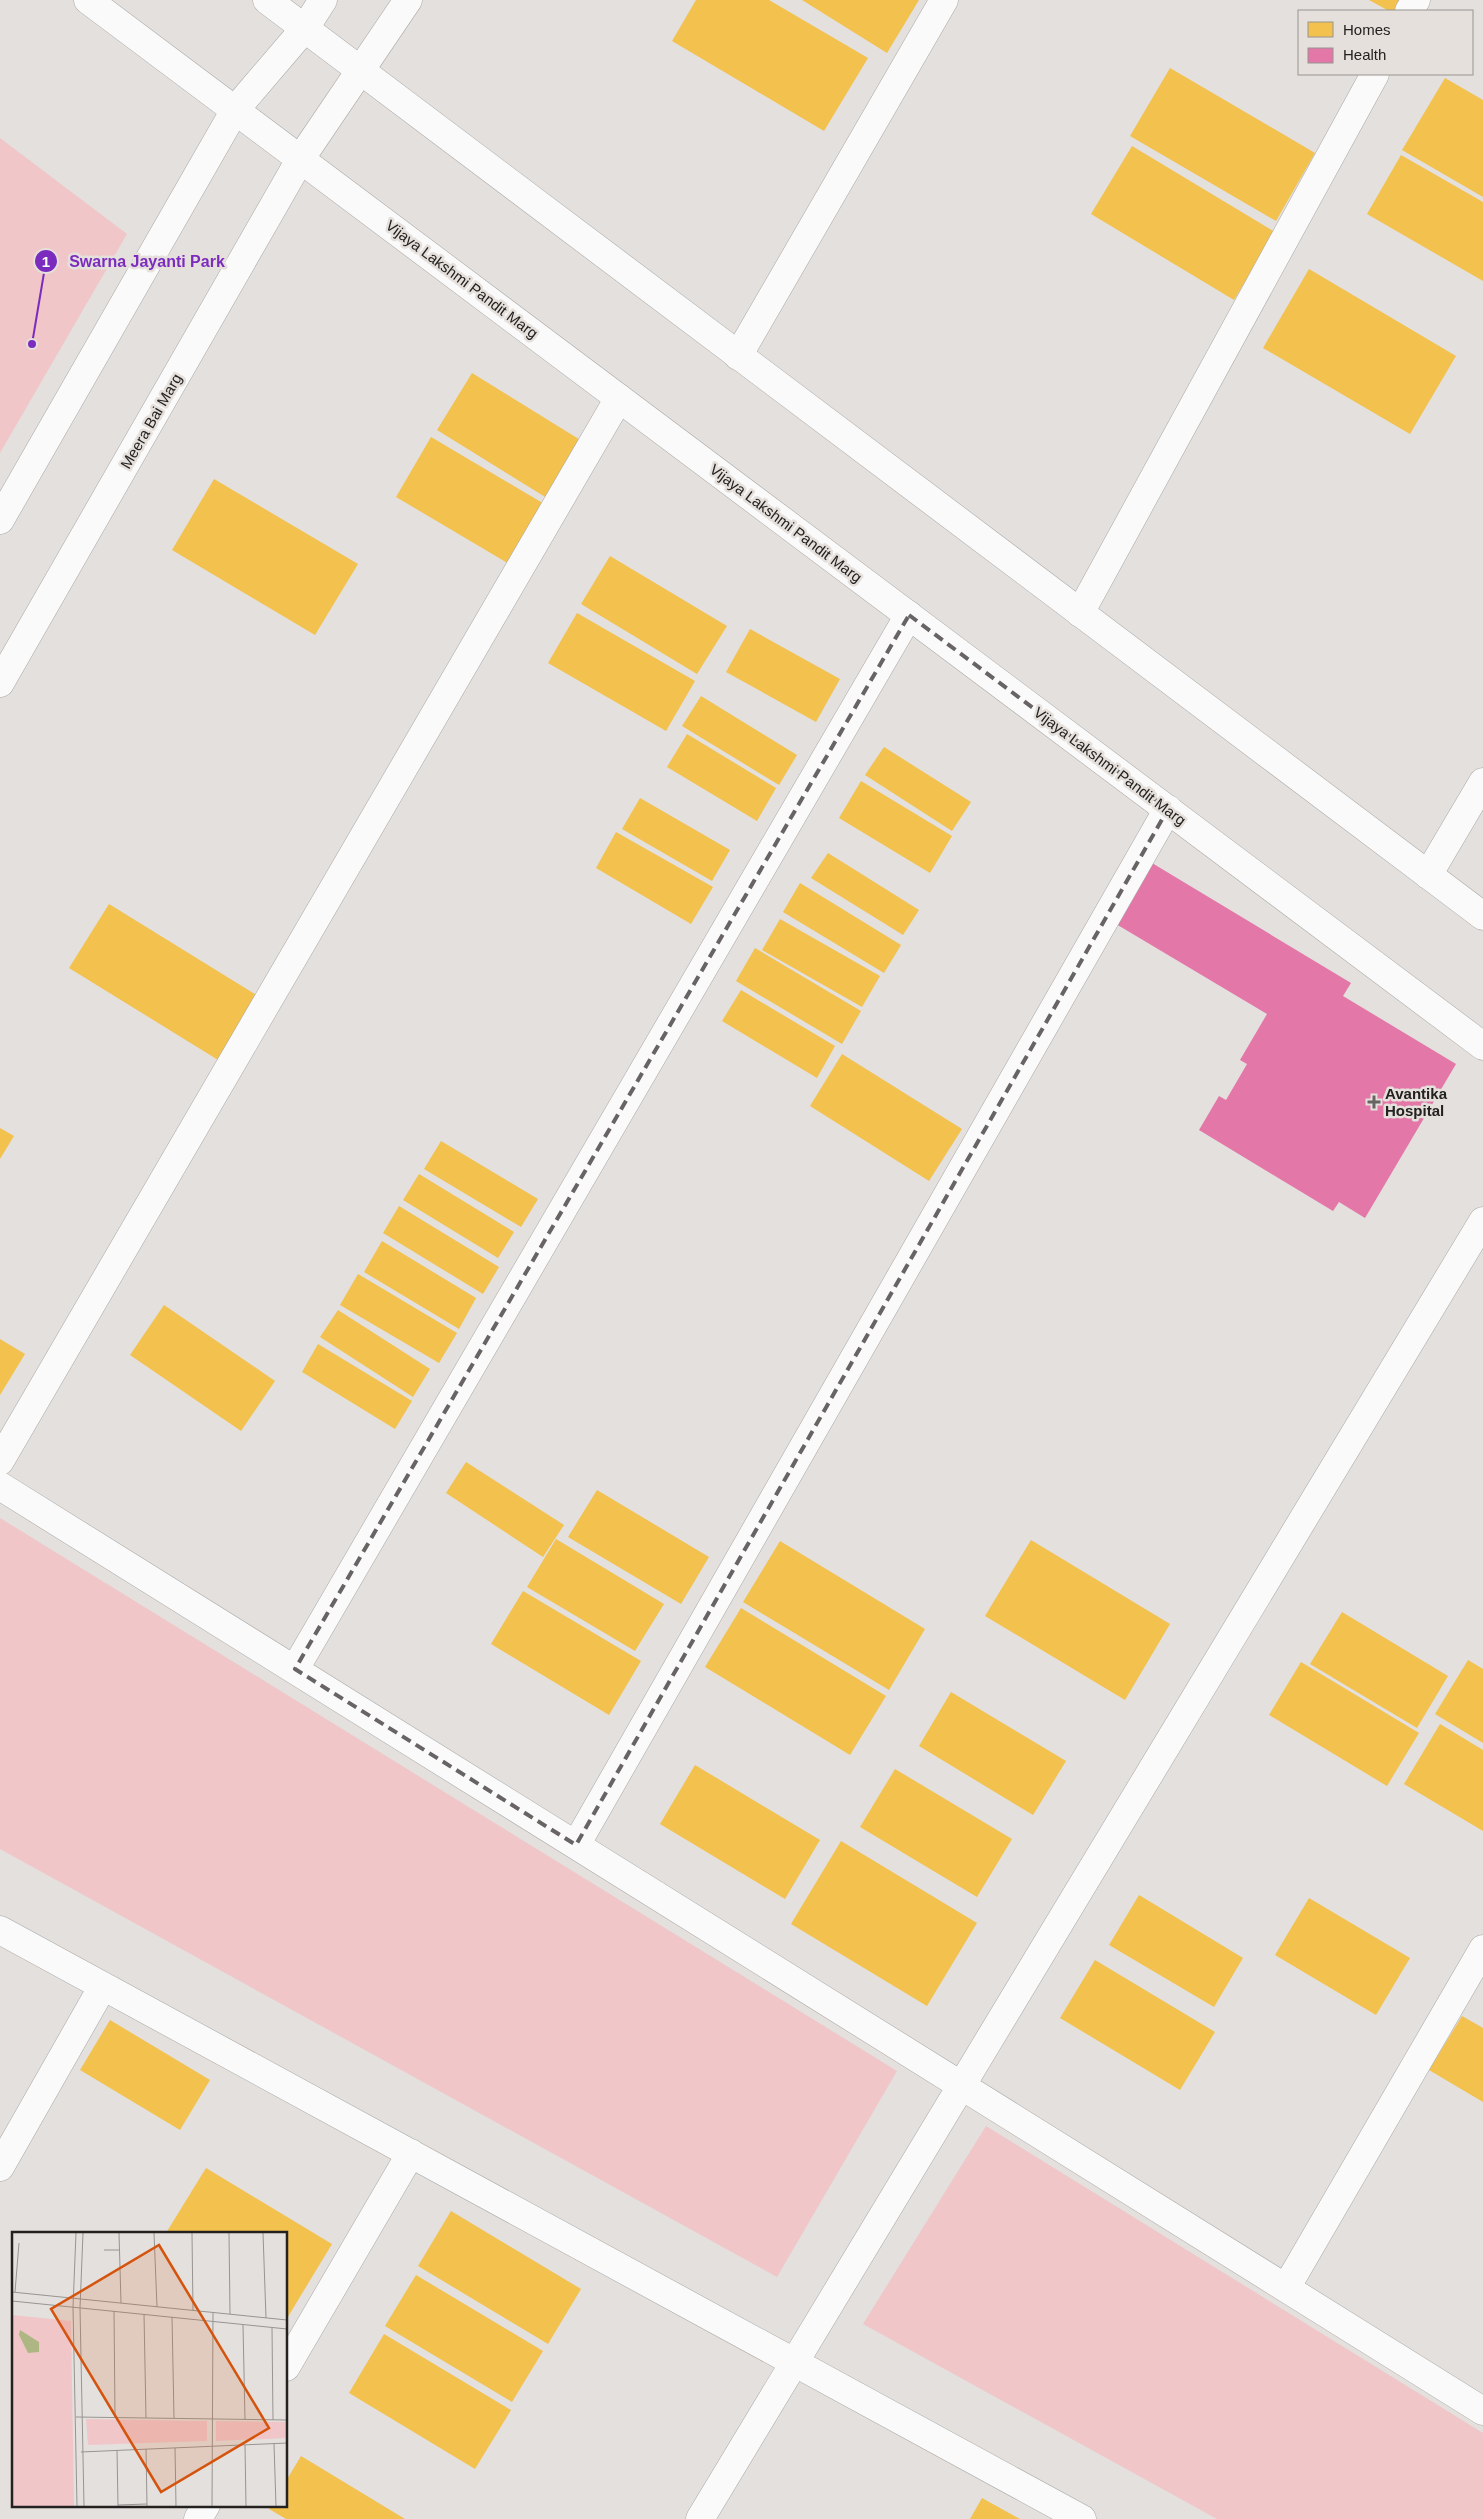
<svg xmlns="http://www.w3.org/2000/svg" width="1483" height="2519" font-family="Helvetica,sans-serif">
<rect width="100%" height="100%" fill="#e3e0dd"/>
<!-- green -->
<path fill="#f0c6c9" d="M0,138l127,96 -127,219z
M0,1518l897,553 -120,206 -777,-428z
M986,2126l497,307v86h-266l-354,-195z"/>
<!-- homes -->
<path fill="#f2c14e" d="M696,0h73l99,58 -44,73 -152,-90z
M802,0h117l-32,53z
M1369,0h45l-6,11h-19z
M1170,68l145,85 -39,68 -146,-85z
M1445,78l38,22v97l-81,-47z
M1132,146l143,86 -41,68 -143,-86z
M1401,155l82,47v79l-116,-67z
M1309,269l147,87 -46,78 -147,-86z
M472,373l118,73 -35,57 -118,-73z
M431,437l115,68 -35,60 -115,-68z
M214,479l144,85 -43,71 -143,-85z
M610,556l117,70 -30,48 -116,-70z
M577,613l118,68 -29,50 -118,-68z
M750,629l90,50 -24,43 -90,-50z
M701,696l96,59 -18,30 -97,-59z
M687,734l89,54 -19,33 -90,-54z
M884,747l87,55 -19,29 -87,-56z
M861,781l91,55 -22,37 -91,-55z
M640,798l90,52 -18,31 -90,-52z
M616,832l97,55 -22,37 -95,-56z
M828,853l91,57 -16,25 -92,-57z
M800,883l101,62 -17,28 -101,-61z
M109,904l154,95 -40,64 -154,-95z
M780,919l100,57 -18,31 -100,-57z
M755,948l106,63 -19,33 -106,-63z
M741,990l94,56 -18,32 -95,-57z
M842,1054l120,75 -33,52 -119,-75z
M0,1128l14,8 -14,23z
M441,1141l97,58 -17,28 -97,-58z
M419,1174l95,58 -16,26 -95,-58z
M399,1206l100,61 -16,27 -100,-61z
M382,1241l94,57 -17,31 -95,-57z
M358,1274l99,59 -18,30 -99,-58z
M164,1305l111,76 -34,50 -111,-76z
M338,1310l92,59 -17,28 -93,-60z
M0,1339l25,15 -25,41z
M318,1344l94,57 -17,28 -93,-57z
M466,1462l98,63 -21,32 -97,-64z
M597,1490l112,67 -28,47 -113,-67z
M556,1539l108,65 -29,47 -108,-64z
M1031,1540l139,84 -45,76 -140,-84z
M780,1541l145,88 -36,61 -146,-88z
M523,1591l118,70 -32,54 -118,-71z
M741,1608l145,88 -36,59 -145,-88z
M1342,1612l106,64 -31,52 -107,-64z
M1468,1660l15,9v74l-48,-29z
M1301,1662l118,71 -32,53 -118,-71z
M951,1692l115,69 -33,54 -114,-69z
M1440,1724l43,26v81l-79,-47z
M695,1765l125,75 -35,59 -125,-75z
M895,1769l117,70 -35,58 -117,-70z
M841,1841l136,82 -50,83 -136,-82z
M1139,1895l104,63 -29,49 -105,-62z
M1309,1898l101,60 -34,57 -101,-60z
M1095,1960l120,72 -35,58 -120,-72z
M1462,2016l21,12v74l-54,-32z
M110,2020l100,60 -30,50 -100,-60z
M206,2168l126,76 -46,76v-87h-120z
M451,2211l130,78 -33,55 -130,-78z
M416,2275l127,76 -31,51 -127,-76z
M384,2334l127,76 -36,59 -126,-76z
M301,2456l104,63h-119l-17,-10 2,-4h15v-24z
M982,2498l38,21h-50z"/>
<!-- health -->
<path fill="#e377a8" d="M1152,863l199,120 -8,13 113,68 -91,154 -26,-16 -6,9 -134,-81 20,-34 7,4 21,-36 -7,-4 27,-46 -151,-90z"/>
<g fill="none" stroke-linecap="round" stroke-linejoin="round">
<defs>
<path id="minor" d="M1409,11l7,-11
M738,356l206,-356
M0,520l235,-410 70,-82 18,-28
M1080,613l295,-539
M0,683l301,-525 107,-158
M1428,875l55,-93
M0,1461l619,-1063
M0,1486l1483,925
M295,1669l614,-1054
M576,1845l592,-1036
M0,1930l1082,589
M0,2167l103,-181
M1286,2288l197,-339
M286,2367l125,-214
M198,2519l8,-14
M700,2519l783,-1298"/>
<path id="tertiary" d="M88,0l1395,1046
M267,0l1216,916"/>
</defs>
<!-- minor casing -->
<use href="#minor" stroke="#aaa8a6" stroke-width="29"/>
<!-- tertiary casing -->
<use href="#tertiary" stroke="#aaa8a6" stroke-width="29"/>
<!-- minor -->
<use href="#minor" stroke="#fbfafa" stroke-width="28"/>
<!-- tertiary -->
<use href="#tertiary" stroke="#fbfafa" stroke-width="28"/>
</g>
<!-- marked area -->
<path fill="none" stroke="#676463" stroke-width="4" stroke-dasharray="10 6" stroke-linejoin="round" d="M909,615l259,194 -592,1036 -281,-176z"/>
<!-- markers -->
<path fill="#676463" stroke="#e5e0db" stroke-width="2" d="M1371.5 1094.5h5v5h5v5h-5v5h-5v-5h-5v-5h5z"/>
<g text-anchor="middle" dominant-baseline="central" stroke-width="5" stroke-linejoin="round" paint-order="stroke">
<!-- street labels -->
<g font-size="15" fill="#242221" stroke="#e5e0db">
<text transform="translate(462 279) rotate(37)">Vijaya Lakshmi Pandit Marg</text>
<text transform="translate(151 421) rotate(-60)">Meera Bai Marg</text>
<text transform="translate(786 523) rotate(37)">Vijaya Lakshmi Pandit Marg</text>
<text transform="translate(1110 766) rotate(37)">Vijaya Lakshmi Pandit Marg</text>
</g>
<!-- poi labels -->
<g font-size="15" font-weight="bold" fill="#242221" stroke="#e5e0db" text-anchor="start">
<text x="1385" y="1093">Avantika<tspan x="1385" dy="17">Hospital</tspan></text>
</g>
</g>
<!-- overview -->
<g transform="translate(12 2232)">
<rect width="275" height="275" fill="#e3e0dd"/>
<path d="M0,83l59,6 3,185h-62zM74,187l121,2v20l-119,4zM204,189l71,1v16l-71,3z" fill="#f0c6c9"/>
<path d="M8,98l19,12v10l-11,1 -9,-18z" fill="#aeb783"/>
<path fill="none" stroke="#979492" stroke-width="1" d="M64,1l-3,74 4,199M71,1l-3,75 4,198M107,1l2,70M142,1l3,74M180,1l1,78M217,1l1,81M251,1l3,85M92,18h16M0,60l275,28M3,60l4,-49M0,69l275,28M102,79l1,106M132,82l2,104M160,85l2,101M231,93l2,95M260,96l1,92M64,185l211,3M262,212l2,62M233,213l1,61M163,216l1,58M134,217l1,57M105,218l1,56M69,220l206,-9M106,273l29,-1M200,274l1,-193"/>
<path fill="#d4540e" fill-opacity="0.15" stroke="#d4540e" stroke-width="2.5" d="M147,13l110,183 -108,64 -110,-183z"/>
<rect width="275" height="275" fill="none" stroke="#242221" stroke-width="2.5"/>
</g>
<!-- callouts -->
<path fill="none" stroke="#7b2cbf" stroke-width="2" d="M32 344L46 261"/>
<g fill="#7b2cbf" stroke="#e5e0db" stroke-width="2">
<circle cx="32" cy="344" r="5"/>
<circle cx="46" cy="261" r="12"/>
</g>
<g font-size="15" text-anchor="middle" font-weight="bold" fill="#fff">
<text x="46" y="267">1</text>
</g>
<g font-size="16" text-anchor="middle" font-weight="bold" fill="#7b2cbf" stroke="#e5e0db" stroke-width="5" stroke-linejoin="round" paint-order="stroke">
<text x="147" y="267">Swarna Jayanti Park</text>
</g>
<!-- legend -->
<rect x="1298" y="10" width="175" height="65" fill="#e5e0db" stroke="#989491"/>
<rect x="1308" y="22" width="25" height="15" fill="#f2c14e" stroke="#989491"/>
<text x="1343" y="35" font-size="15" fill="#242221">Homes</text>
<rect x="1308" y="48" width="25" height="15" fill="#e377a8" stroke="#989491"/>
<text x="1343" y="60" font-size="15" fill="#242221">Health</text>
</svg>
